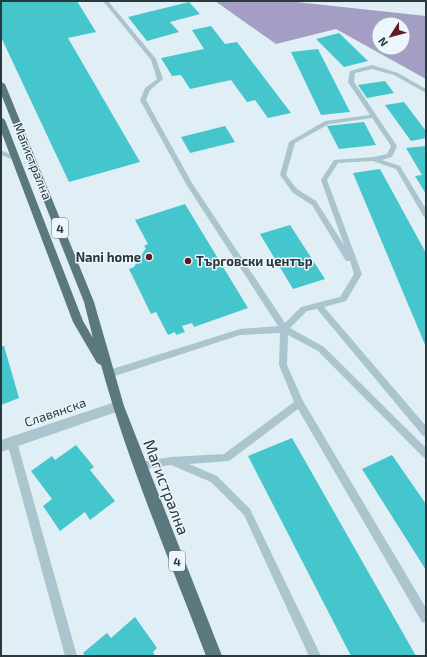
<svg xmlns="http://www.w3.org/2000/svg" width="427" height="657" font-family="'Exo 2',sans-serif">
<rect width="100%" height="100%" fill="#e0eef5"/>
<!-- green -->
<path fill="#a49ec5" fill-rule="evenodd" d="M215,1h72l139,15v63l-90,-50 -60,15zM379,24h24v24h-24z"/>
<!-- building -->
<path fill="#45c6cd" d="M1,1h76l19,31 -28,6 72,124 -71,20 -68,-145z
M189,2l11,12 -30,8 9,10 -32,9 -19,-24z
M211,26l14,18 12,-2 54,71 -23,5 -13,-18 -8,2 -16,-22 -41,9 -9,-14 -9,1 -11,-18 43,-9 -12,-19z
M339,33l29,28 -24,6 -28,-28z
M318,49l32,63 -29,3 -30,-63z
M385,81l9,12 -27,5 -9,-13z
M404,102l22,29v7l-15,3 -26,-36z
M364,122l12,23 -37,4 -12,-23z
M225,126l10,16 -45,11 -9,-16z
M426,146v48l-11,-18 7,-1 -16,-27z
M380,169l46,84v94l-73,-174z
M185,204l63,104 -54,19 -2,-4 -10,3 3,6 -9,3 -1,-3 -7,3 -12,-23 -5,2 -22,-45 5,-2 12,-19 -2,-2 4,-2 -13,-24z
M290,225l35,54 -32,10 -33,-55z
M1,346h3l15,52 -18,7z
M292,438l124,218h-65l-103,-200z
M76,445l18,22 -4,3 25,31 -25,19 -5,-8 -25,19 -17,-25 9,-7 -21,-28 21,-15 3,4z
M392,455l34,49v66l-64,-101z
M135,617l22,31 -4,4 2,4h-70l-2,-3 24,-20 4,5z"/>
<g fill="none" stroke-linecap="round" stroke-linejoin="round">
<!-- service -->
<path fill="#aac5ce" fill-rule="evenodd" d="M103,1h5l48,58 7,20 -13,11 -4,10 46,83 93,140 16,-16 39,-10 14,-23 -4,-13h-4l-34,-56 -19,-12 -13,-18 9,-33 36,-21 45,-6 -22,-33 2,-11 22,-6 26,8 28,16v4l-32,-18 -22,-6 -17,4 -1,9 43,64 -5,11 -10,3 18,6 26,43v8h-2l-28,-48 -23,-8 -35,2 -11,17 35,94 -16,27 -22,6 102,119v11l-3,-1 -106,-127 -10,2 -17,17 34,19 102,101v10l-3,-1 -105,-106 -30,-16 -1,30 16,36 123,207v15l-4,-1 -124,-213 -69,52 -40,3 28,12 33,33 71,147h-12l-65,-141 -33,-33 -40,-17 -31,5 -3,-1 -2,-3 2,-3 3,-1 31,-5 53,-3 70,-52 -15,-37 1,-32 -40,2 -131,43 -3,-1 -1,-3 1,-3 3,-1 131,-41 38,-3 -92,-142 -46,-84 5,-12 12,-9 -6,-19zM372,118l19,28 -4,8 -13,3 -40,3 -13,20 23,65 -28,-44 -19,-12 -11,-14 9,-32 34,-19z
M1,150l17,8 1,1 -3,2 -15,-6z
M12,438l3,1 2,3 60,214h-12l-58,-214 2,-3z"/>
<!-- minor -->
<path fill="#aac5ce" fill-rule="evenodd" d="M118,401l4,1 2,4 -2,4 -121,42v-12z"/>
<!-- primary -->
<path fill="#5a797e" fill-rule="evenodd" d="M1,82l4,2 89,218 30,104 98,250h-16c-36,-96 -78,-192 -105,-291l-4,-2 -24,-41 -72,-191v-14l4,3 78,201 10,17 -9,-36 -83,-208z"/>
</g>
<!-- markers -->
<g fill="#601c25" stroke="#edf6fc" stroke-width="1.5">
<circle cx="149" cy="257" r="4"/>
<circle cx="188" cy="261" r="4"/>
</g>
<g text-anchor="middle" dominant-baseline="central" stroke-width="3" stroke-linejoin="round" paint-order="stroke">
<!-- shield labels -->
<g fill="#edf6fc" stroke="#647275" stroke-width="1">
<rect x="52" y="218" width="16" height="20" rx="3"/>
<rect x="169" y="551" width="16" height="20" rx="3"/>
</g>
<g font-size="12" font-weight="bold" fill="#2a393b">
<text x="60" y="228">4</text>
<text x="177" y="561">4</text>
</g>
<!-- street labels -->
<g font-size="13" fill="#2a393b" stroke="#edf6fc">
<text transform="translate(33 161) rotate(68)">Магистрална</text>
<text transform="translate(55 412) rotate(-19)">Славянска</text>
</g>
<!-- poi labels -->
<g font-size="13" font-weight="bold" fill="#2a393b" stroke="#edf6fc" text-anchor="end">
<text x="141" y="257">Nani home</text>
<text x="196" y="261" text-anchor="start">Търговски център</text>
</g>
<!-- near-street labels -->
<g font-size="16" fill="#2a393b" stroke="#edf6fc">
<text transform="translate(167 487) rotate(69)">Магистрална</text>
</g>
</g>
<!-- border -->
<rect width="427" height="657" fill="none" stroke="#2a393b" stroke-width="4"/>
<!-- north arrow -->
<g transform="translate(391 36) rotate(234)"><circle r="19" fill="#edf6fc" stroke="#9faaaf"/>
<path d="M0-3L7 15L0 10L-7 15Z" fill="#601c25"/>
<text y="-6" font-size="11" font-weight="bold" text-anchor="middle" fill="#2a393b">N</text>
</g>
</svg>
